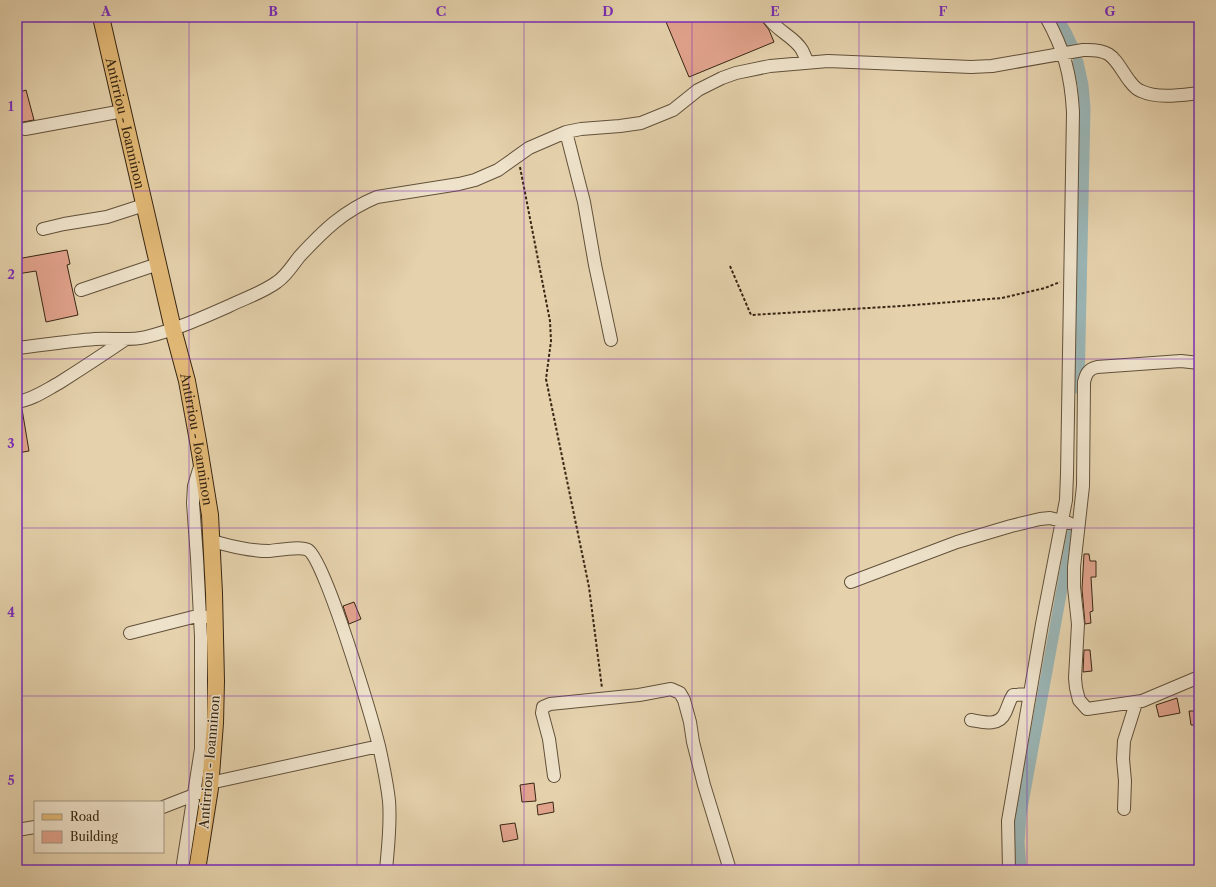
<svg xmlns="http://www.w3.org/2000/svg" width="1216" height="887" font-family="'Libre Caslon Text',serif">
<rect width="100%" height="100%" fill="#e5d2ad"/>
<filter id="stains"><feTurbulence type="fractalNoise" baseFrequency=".005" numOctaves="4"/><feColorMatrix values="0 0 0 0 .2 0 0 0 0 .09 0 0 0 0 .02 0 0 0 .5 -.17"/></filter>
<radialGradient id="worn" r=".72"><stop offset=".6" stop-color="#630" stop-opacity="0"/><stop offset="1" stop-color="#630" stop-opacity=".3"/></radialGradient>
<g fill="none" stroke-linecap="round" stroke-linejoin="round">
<!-- canal -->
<path stroke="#9ab5b5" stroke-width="11" d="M1057,17l9,15 8,17
M1078,62l5,23 2,23 -6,281
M1021,870l-2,-28 2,-28 51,-280"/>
</g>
<!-- building -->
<path fill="#e2a38d" stroke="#372613" d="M664,17h97l1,4 7,9 5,12 -85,35z
M26,90l8,30 -11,2 -6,6v-35z
M67,250l3,14 -3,1 11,50 -32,7 -10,-51 -19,3v-15z
M17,409h5l7,42 -12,2z
M1084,554h5l1,7h6v16h-5l2,34 -3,1 1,11 -6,1 -3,-35z
M354,602l7,17 -12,5 -6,-18z
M1084,650h6l2,21 -9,1z
M1177,698l3,15 -21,4 -3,-12z
M1189,711h8l2,14h-8z
M534,783l2,18 -14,1 -2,-17z
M553,802l1,10 -16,3 -1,-10z
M515,823l3,16 -15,3 -3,-17z"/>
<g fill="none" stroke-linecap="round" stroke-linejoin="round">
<defs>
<path id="minor" d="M768,17c8,14 26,19 34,33 2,4 4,8 5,12
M25,129l98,-18
M566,132l18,70 11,63 16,75
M43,229l21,-5 43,-7 37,-12
M81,290l77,-26
M17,348c26,-3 52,-7 78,-9 17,-1 35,2 51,-2 29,-7 56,-19 83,-31 16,-8 33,-13 48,-24 9,-6 15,-16 22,-25 24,-26 44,-46 78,-60l82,-13 16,-4 23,-10 31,-22 37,-16 15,-3 39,-3 21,-3 32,-13 25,-20 24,-12 14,-5 34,-7 58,-5 143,6 21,-1 91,-16c29,-1 30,7 45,29 4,5 7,10 13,12 17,8 40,4 58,2
M1199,363l-18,-2 -84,6c-9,2 -11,7 -13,15l-1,104 -9,81v20l4,37 -3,54 1,10 3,12 8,9 55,-8 57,-24
M17,402c15,-2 29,-12 42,-19 22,-14 45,-29 67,-44
M212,541c19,5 37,10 57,10 9,-1 32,-5 39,-1 17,9 64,169 71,196
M851,582l106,-40 54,-16 29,-7 10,-1 19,5
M130,633l63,-16h15
M971,720c11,2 28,7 34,-7 3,-6 4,-12 8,-18l17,-1
M554,776l-5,-37 -7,-26 1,-6 7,-3 89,-9 32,-6 9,4 4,7 6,22 3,20 11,43 26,85
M210,783l169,-37c4,18 8,36 10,55 2,23 -1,46 -3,69
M163,807l36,-14
M1124,809l1,-28 -2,-22 1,-18 12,-38
M17,830l18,-3
M182,870l19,-121v-112l-4,-79 -4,-55 1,-17 7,-23
M1009,870l-1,-49 34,-197 24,-124 1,-26 6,-362c-2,-37 -9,-63 -27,-95"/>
<g id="major">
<path id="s1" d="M101,17l72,312 14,52 11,60 12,74 4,78 2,88 -1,42 -5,65 -13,82"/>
</g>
</defs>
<!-- minor casing -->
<use href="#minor" stroke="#62513a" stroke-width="14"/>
<!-- major casing -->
<use href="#major" stroke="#372613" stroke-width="18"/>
<!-- path -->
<path stroke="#372613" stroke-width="2" stroke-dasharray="3 2" stroke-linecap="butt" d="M520,167l30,154 1,20 -5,38 43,208 13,101
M730,266l21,49 151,-9 100,-8 43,-10 15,-6"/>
<!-- minor -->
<use href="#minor" stroke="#eee2ca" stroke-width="12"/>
<!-- major -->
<use href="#major" stroke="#e2b976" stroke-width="16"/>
</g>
<!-- grid -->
<path fill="none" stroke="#7b2cbf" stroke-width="1" stroke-opacity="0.55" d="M189,17v853M357,17v853M524,17v853M692,17v853M859,17v853M1027,17v853M17,191h1182M17,359h1182M17,528h1182M17,696h1182"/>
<g text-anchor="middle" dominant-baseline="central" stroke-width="3" stroke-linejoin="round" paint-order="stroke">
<!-- street labels -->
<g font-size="13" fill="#372613" stroke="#eee2ca">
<text stroke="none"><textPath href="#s1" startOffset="109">Antirriou - Ioanninon</textPath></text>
<text stroke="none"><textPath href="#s1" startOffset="433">Antirriou - Ioanninon</textPath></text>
<text transform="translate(209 762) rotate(-85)">Antirriou - Ioanninon</text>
</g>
</g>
<!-- margin -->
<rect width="1216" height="887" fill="none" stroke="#e5d2ad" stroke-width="44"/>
<!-- legend -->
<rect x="34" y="801" width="130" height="52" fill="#eee2ca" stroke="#a59781"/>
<rect x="42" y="814" width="20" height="6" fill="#e2b976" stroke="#a59781"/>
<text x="70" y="821" font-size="12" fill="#372613">Road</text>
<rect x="42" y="831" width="20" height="12" fill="#e2a38d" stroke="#a59781"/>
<text x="70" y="841" font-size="12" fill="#372613">Building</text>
<rect x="22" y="22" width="1172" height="843" fill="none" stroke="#7b2cbf" stroke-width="1.5"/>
<g font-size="13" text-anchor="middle" font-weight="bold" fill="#7b2cbf">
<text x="106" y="16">A</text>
<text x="273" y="16">B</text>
<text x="441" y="16">C</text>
<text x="608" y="16">D</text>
<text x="775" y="16">E</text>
<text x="943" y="16">F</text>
<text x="1110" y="16">G</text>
<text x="11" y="111">1</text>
<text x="11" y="279">2</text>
<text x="11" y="448">3</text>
<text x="11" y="617">4</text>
<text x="11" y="785">5</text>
</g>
<rect width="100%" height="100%" filter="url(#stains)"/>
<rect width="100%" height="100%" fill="url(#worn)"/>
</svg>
